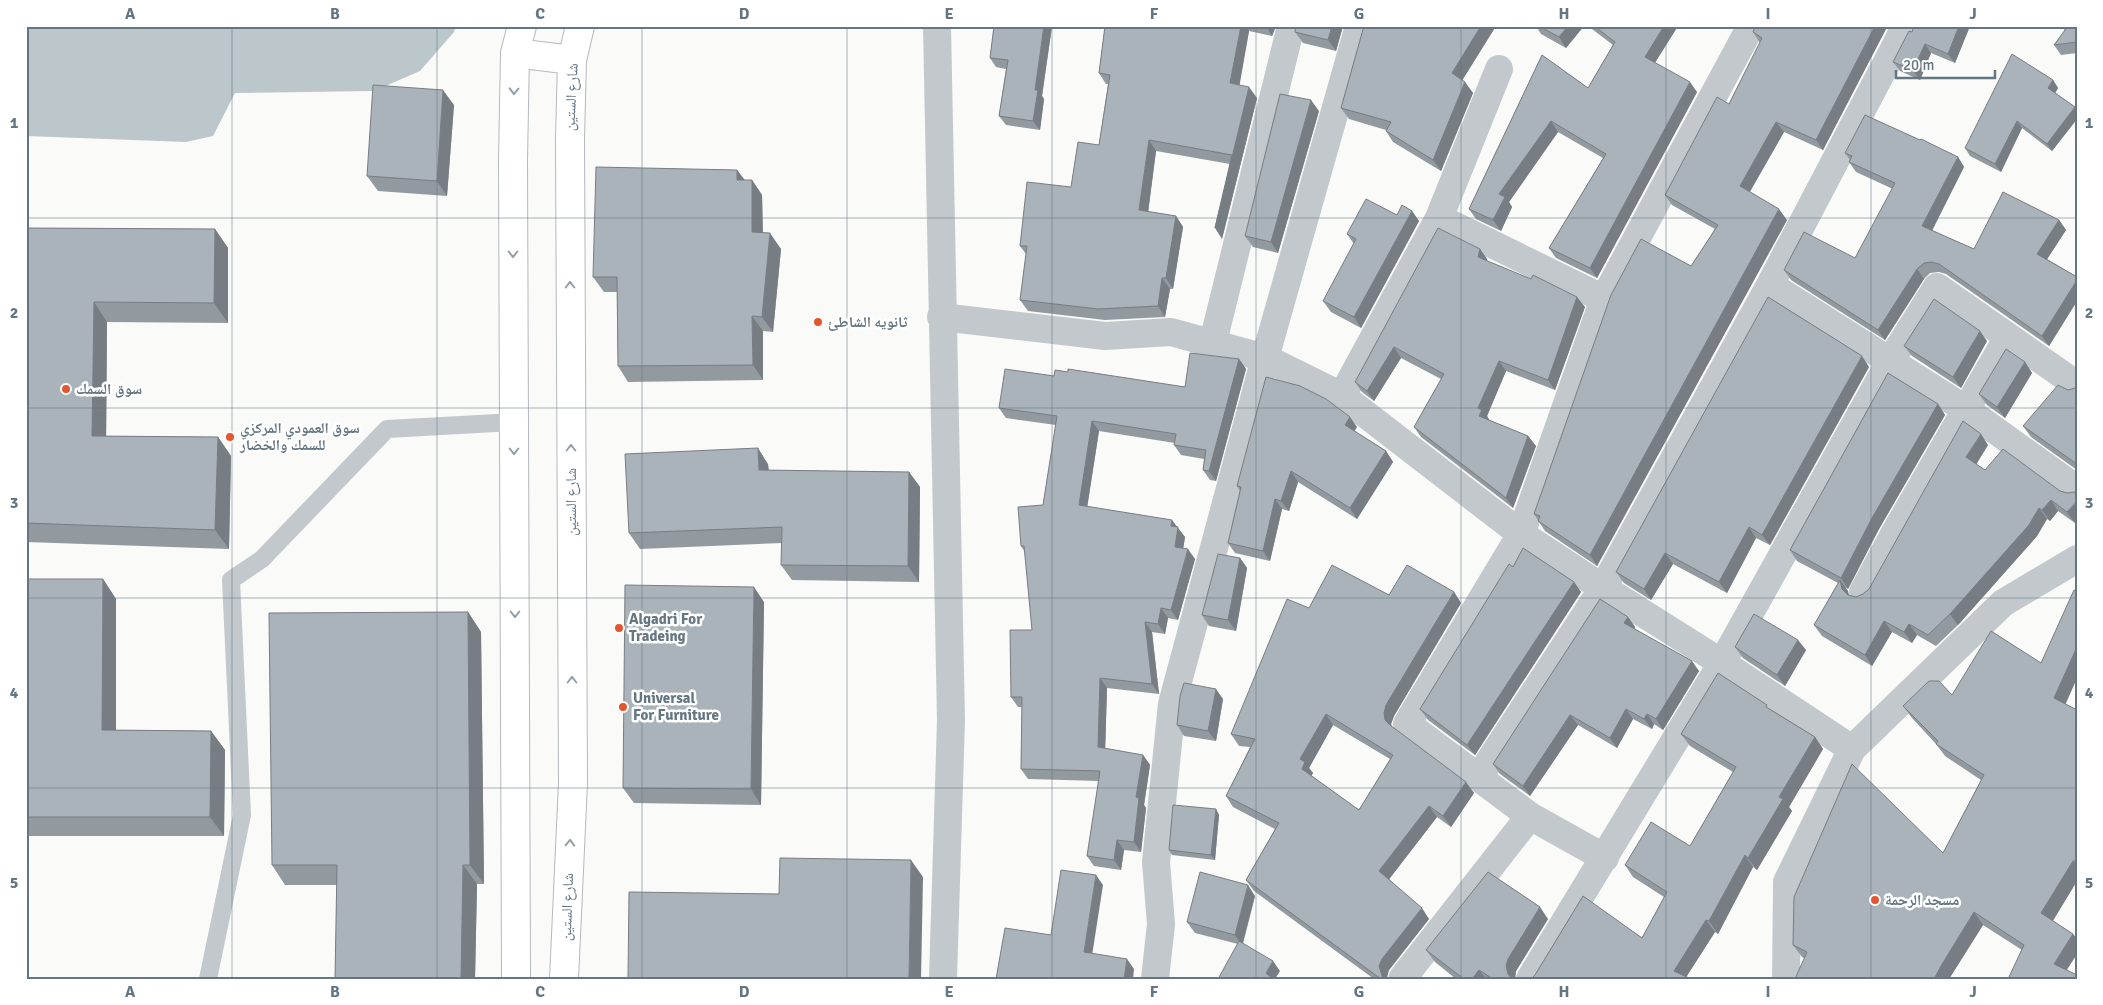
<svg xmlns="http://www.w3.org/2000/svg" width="2103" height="1005" font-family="Signika,'Noto Naskh Arabic',sans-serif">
<rect width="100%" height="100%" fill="#fafaf8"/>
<!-- water -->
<path fill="#bbc7cb" d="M26,26h430l-2,6 -34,39 -46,20 -139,2 -22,43 -27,6 -160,-6z"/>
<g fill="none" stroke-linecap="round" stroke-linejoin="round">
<defs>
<path id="trunk" d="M515,53l57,7
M516,979l-3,-819 2,-107 7,-27
M564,979l9,-196 -3,-644 2,-79 8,-34"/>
</defs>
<!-- trunk casing -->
<use href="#trunk" stroke="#b4b9bd" stroke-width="30"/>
<!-- service -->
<path stroke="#c3c8cc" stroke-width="18" d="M208,979l34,-164 -11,-235 31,-21 125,-130 127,-7"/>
<!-- minor -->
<path stroke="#c3c8cc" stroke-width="28" d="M1439,218l165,81
M1770,285l197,125 110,79
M941,317l164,19 66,-4 94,26 77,38 179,138 82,54 119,75 130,86
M1213,342l78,-316
M1342,396l97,-178 60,-149
M1863,592l30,-56 115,-199
M1479,777l124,-189 167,-303 126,-240 9,-19
M1605,858l-75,-42 -123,-92 114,-190 83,-235 147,-273
M1155,979l6,-55 -5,-62 16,-158 93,-346 94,-332
M1402,979l128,-163
M1530,979l192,-316 169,-303 46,-73 140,98
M1786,979l1,-97 65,-133 151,-146 74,-44"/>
<!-- tertiary -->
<path stroke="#c3c8cc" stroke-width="28" d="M937,26l14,694 -8,259"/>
<!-- trunk -->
<use href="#trunk" stroke="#fff" stroke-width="28"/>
</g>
<!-- wall -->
<path fill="#929a9f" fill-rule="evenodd" d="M994,26h58l-10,70 2,3 -4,31 -34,-5 -7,-9 7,-47 -10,-2 -6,-9z
M1105,26h171l-4,10 -23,-5 -10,54 18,13 -35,141 8,-75 -74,-13 -8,61 28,4 7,11 -10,62h-3l-5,28 -60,3 -77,-9 -8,-11 6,-46 -6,-8 51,-59 28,-42 9,-61h-2l-7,-11z
M1296,26h47l-7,25 -33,-8 -8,-11z
M1364,26h132l-34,54 11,13 -32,78 -48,-29 -7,-11v-1l-37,-11 -8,-11z
M1536,26h48l-18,22 -25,-14z
M1588,26h90l-23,37 42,29 -100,186 -41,-20 -7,-10 54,-90 -45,-26 -49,70 3,5 -11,24 -25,-12 -7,-10 73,-154 46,33 25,-43z
M1970,26l-15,37 -24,-10 -11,27 -20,-9 -7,-9 19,-30z
M2058,26h19v27l-16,2 -7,-10 11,-15z
M1886,29l-63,121 -39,-18 -34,60 37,28 -190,346 -52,-35 -11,-17 181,-285 -43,-24 -7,-10 64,-91 31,-61 -7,-11z
M2053,80l5,8 -3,5 20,14 2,3v9l-25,32 -30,-23 -21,44 -31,-16 -5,-8z
M454,105l-7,91 -69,-5 -11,-15z
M1319,111l-41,142 -25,-6 -8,-11z
M1845,153l113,4 6,10 -32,64 42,18 85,-29 7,10 -19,29 30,18v24l-28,45 -103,-72 -7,-2 -9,1 -6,6 -39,61 -94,-60 -7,-10 71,-12 38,-69 -37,-17 -7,-10 1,-2z
M737,170l8,10h7l10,15 1,38 18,16 -8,83 -10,-1v49l-135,2 -10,-16 -1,-74h-13l-11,-15z
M1412,211l7,10 -58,107 -30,-16 -8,-11 31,-57 -7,-10 50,-19z
M26,228l189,1 13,19v75l-121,-1 -1,114 112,1 13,19 -2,93 -203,-7z
M1480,249l7,10v2l98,46 -30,83 -49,-19 -19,45 2,4 39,16 8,10 -23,62 -92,-71 -7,-10 27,-48 -40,-21 -27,43 -12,-9 -7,-10z
M1987,341l-26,47 -49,-32 -8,-10z
M1239,359l7,10 -30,112 -6,-1 -7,-10 1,-11 -23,-4 -7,-10 1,-2 -76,-12 -12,76 90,20 8,10 -2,11 12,11 -17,61 -10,-2 -3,16 -13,-2 7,62 -52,-6 -2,61 38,6 7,10 -6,40 2,3 -5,44 -17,-2 -3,20 -27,-4 -7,-10 12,-75 -71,-2 -7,-10 1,-62h-4l-7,-10 21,-67 -7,-78 -4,-6 22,-41 13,-80 -50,-7 -7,-10 55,-32 131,11z
M2025,362l7,11 -27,45 -18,-13 -8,-11z
M1869,367l-99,178 -14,-7 -29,55 -54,-29 -22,36 -27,-17 -8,-11z
M2077,387v83l-46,-33 -8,-11 45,-36 7,-2z
M1938,404l7,11 -66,114 -31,60 -4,-2 4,4v4l8,2 7,-3 6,-5 119,-144 -12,19 9,6 75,21 15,32 -17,-12 -8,10 -3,-2 -10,17 -79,89 -22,21 -19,-11 -5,8 -20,-11 -20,34 -50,-30 -8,-11 24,-42 -41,-22 -7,-11z
M1357,427l-3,4 32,20 7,11 -36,57 -59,-37 -9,29 -7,-2 -12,52 -35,-8 -7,-10 12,-52 -3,-5z
M768,464l1,6 140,2 11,15 -1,95 -127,-2 -11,-15 1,-22 -142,6 -11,-16z
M1240,558l7,10 -11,63 -27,-5 -7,-11z
M1513,567l61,15 7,10 -106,163 -47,-35 -8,-11z
M26,579h77l13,20v131l95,1 14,19 -1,86h-198z
M2077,591v87l-12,26 12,6v171l-24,40 20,13 4,5v15l-55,-4 -39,-25 -34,54 -145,-21 -2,-1 -9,-12 150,-92 38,-73 -36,-24 -9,-12 -24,-26 -9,-12 49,-11 89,-32z
M1454,592l7,11 -67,113 -3,8 1,3 82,66 -23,34 -14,-10 -48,62 40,40 -40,51 -2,7v2h-13l-120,-88 -8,-11 29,-51 -42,-22 -7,-11 24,-49 -11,-1 -8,-12 78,-126 80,-13zM1333,725l57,34 -31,51 -48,-34 2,-3 -4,-5z
M764,602l-3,203 -127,-2 -11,-15z
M468,612l13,20 3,252h-7l-2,95h-140l2,-94h-52l-13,-20z
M1628,617l7,10 -1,1 65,43 -36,59 -9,-6 -2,5 -19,-10 -16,29 -39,-23 -48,71 -30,-22 -7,-10z
M1735,647l71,3 -21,36 -42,-28z
M1223,699l-7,42 -32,-5 -7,-11z
M1770,709l45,28 8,12 -34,58 3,4 -35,59 -4,-3 -35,67 -3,-2 -29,45 -155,2 111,-41 22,-41 -31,-20 -8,-12 65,-19 43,-74 -43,-26 -9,-12z
M1216,809l3,6 -4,45 -43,-5 -3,-5z
M1255,896l-12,48 37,27 -42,-27 -43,-11 -8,-11z
M1548,919l-32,52 -1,8h-59l-21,-17 -9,-12z"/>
<!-- shaded-wall -->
<path fill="#777d82" d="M1044,26h8l-10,70 2,3 -4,31 -7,-9 2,-31z
M1241,26h5l3,5 -11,63 -8,-11z
M1266,26h10l-4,10z
M1332,26h11l-7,25 -8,-11z
M1481,26h15l-36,58 -8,-11z
M1568,26h16l-18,22 -7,-11z
M1664,26h14l-26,41 -7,-10z
M1875,26h9l2,3 -63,121 -7,-10z
M1959,26h11l-15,37 -7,-9z
M1925,44l6,9 -11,27 -7,-10z
M2053,80l5,8 -4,7 -6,-7z
M1465,82l8,11 -32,78 -8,-11z
M1690,82l7,10 -100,186 -7,-10z
M1249,87l8,11 -35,141 -7,-11z
M443,90l11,15 -7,91 -10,-15z
M1311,100l8,11 -41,142 -7,-11z
M2075,107l2,3v9l-25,32 -5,-7z
M1551,121l7,11 -49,70 3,5 -11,24 -8,-11 6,-26z
M2017,121l5,7 -21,44 -6,-8z
M1776,122l8,10 -37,64 -7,-10z
M1149,140l7,11 -9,70 -8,-11z
M1958,157l6,10 -35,69 -7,-10z
M737,170l11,15 -11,-5z
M752,180l10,15 1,52 -11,-15z
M1779,209l8,11 -190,346 -7,-11z
M1412,211l7,10 -58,107 -7,-11z
M1176,216l7,11 -10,62 -7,-11z
M2059,220l7,10 -22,34 -7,-10z
M215,229l13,19v75l-14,-20z
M770,233l11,16 -8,83 -11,-15z
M1480,249l7,10 -1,8 -8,-10z
M1917,269l7,10 -39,61 -7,-10z
M1162,278l8,11 -5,28 -7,-11z
M2077,280v21l-28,45 -7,-10z
M1577,297l8,10 -30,83 -7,-10z
M94,302l13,20 -1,133 -14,-19z
M752,316l11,15v49l-10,-15z
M1980,331l7,10 -26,47 -8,-11z
M1394,347l7,11 -27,43 -7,-10z
M1862,356l7,11 -99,178 -8,-10z
M1239,359l7,10 -30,112 -7,-10z
M1499,361l7,10 -19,45 3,5 -11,-5 -1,-8z
M2025,362l7,11 -27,45 -8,-11z
M1938,404l7,11 -66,114 -31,60 -7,-11 31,-60z
M1350,417l7,10 -5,8 -7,-10z
M1092,421l7,10 -13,84 -7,-10z
M1981,434l7,11 -14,23 -8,-11z
M1528,436l8,10 -23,62 -7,-10z
M218,437l13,19 -2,93 -14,-19z
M758,448l10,16 1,22 -10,-16z
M1386,451l7,11 -36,57 -7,-11z
M1291,471l7,11 -9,29 -8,-10z
M909,472l11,15 -1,95 -11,-16z
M1275,499l7,10 -12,52 -7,-10z
M2051,500l7,11 -8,10 -8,-11z
M2077,501v20l-2,2 -8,-11z
M2039,508l8,11 -10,17 -79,89 -8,-11z
M1172,520l13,17 -3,20 -7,-10 -4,-21z
M1749,527l7,11 -29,55 -8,-11z
M1188,549l7,10 -17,61 -7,-10z
M1665,553l8,11 -22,36 -7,-11z
M1240,558l7,10 -11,63 -8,-11z
M103,579l13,20v151l-14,-20z
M1840,580l8,11 2,9 -8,-11z
M1574,582l7,10 -106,163 -8,-10z
M754,587l10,15 -3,203 -10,-16z
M1454,592l7,11 -67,113 -3,8 2,7 -8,-11 -1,-7 2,-8z
M1161,608l7,10 -3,16 -7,-10z
M468,612l13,20 3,252 -14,-19z
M1628,617l7,10 -3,6 -8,-10z
M1884,621l8,11 -20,34 -7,-11z
M1145,622l7,10 7,62 -7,-10z
M1909,624l8,11 -5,8 -8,-11z
M1798,640l8,10 -21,36 -8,-11z
M2077,647v31l-14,32 -9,-12z
M1692,661l7,10 -36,59 -7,-11z
M1100,678l7,10 -2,69 -7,-10z
M1216,689l7,10 -7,42 -8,-10z
M1626,709l7,10 -16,29 -7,-10z
M1326,714l7,11 -24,43 4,5 -4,7 -7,-11 -2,-10z
M1647,714l7,10 -2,5 -8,-10z
M1570,715l8,10 -48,71 -7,-10z
M211,731l14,19 -1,86 -14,-19z
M1815,737l8,12 -34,58 3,4 -35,59 -9,-12 31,-61z
M1143,755l7,10 -6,40 2,3 -5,44 -7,-10 2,-45z
M1466,782l8,11 -23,34 -8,-11z
M1429,806l8,11 -50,65 -8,-11z
M1216,809l3,6 -4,45 -4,-5z
M1117,840l7,10 -3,20 -7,-10z
M1745,855l8,12 -35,67 -9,-13z
M911,860l12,17 -2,102h-12z
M2073,861l4,5v15l-27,44 -9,-12z
M463,865l14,19 -2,95h-14z
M1096,875l7,10 -12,77 -7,-10z
M1248,885l7,11 -13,49 -7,-10z
M1540,907l8,12 -32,52 -1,8h-4l-3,-5 -2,-8 2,-7z
M1422,908l7,11 -40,51 -2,7v2h-4l-4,-13 3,-7z
M1974,912l9,13 -34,54h-15l7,-13z
M1706,920l9,12 -30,47 -11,-8z
M2073,934l4,5v15l-14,22 -9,-12z
M1127,959l7,10 -1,10h-9z
M1273,961l7,10 -5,8h-5l-4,-6z
M1479,970l7,9h-14z"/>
<!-- building -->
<path fill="#aab3b9" stroke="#777d82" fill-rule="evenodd" d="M994,26h50l-9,64h3l-5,31 -34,-5 9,-56 -18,-2z
M1105,26h136l-11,57 19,4 -34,141 17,-73 -83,-15 -10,70 37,6 -10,62h-4l-4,28 -60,3 -78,-9 7,-54h-7l7,-64 44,5 7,-45 21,3 11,-70 -11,-2z
M1296,26h36l-4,14 -33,-8z
M1364,26h117l-29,47 13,9 -32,78 -47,-29 5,-9 -50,-14z
M1539,26h29l-9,11z
M1594,26h70l-19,31 45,25 -100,186 -41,-20 57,-94 -55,-33 -52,73 6,3 -12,23 -24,-11 73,-154 46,33 27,-46z
M1755,26h120l-59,114 -40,-18 -36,64 39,23 -189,346 -52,-34 2,-5 -6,-2 77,-219 30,-56 50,27 27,-41 -53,-30 52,-98 12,7 33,-66 -9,-6z
M1914,26h45l-11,28 -23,-10 -12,26 -20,-8 16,-31 3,1z
M2068,26h9v16l-23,3z
M2012,54l41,26 -5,8 27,19 -28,37 -30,-23 -22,43 -30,-16z
M373,85l70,5 -6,91 -70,-5z
M1280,94l31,6 -40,142 -26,-6z
M1865,115l55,25 1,-1 37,18 -36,69 52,23 29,-57 56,28 -22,34 40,23v3l-35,56 -103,-72 -7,-2 -8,1 -7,6 -39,61 -94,-60 20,-38 51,26 40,-75 -46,-21 3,-6 -7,-3z
M596,167l141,3v10h15v52l18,1 -8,84 -10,-1 1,49 -135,1 -1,-89h-24z
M1366,199l31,16 5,-10 10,6 -58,106 -31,-16 33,-62 -9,-5z
M26,228l189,1 -1,74 -120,-1 -2,134 126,1 -3,93 -189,-7z
M1438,228l42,21 -2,8 53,22 2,-4 44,22 -29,83 -49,-19 -21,47 4,2 -3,6 49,20 -22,62 -92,-71 30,-53 -50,-27 -27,44 -12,-9z
M1768,297l94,59 -100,179 -13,-8 -30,55 -54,-29 -21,36 -28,-17z
M1934,299l46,32 -27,46 -49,-31z
M2006,349l19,13 -28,45 -18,-13z
M1190,353l49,6 -30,112 -6,-1 3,-20 -32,-5 2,-11 -84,-13 -13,84 93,15 -1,6 7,1 -3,20 13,2 -17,61 -10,-2 -3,16 -13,-2 7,62 -52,-6 -2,69 45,8 -7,42 3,1 -5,44 -17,-2 -3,20 -27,-4 13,-85 -79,-2 1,-72h-11l-1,-67h22l-8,-84h-3l-3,-39 25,-2 14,-89 -58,-8 6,-39 49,7 1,-6 13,2v-3l117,18z
M1888,373l50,31 -66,114 -31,60 -51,-28z
M1266,377l34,9 26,13 24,18 -5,8 41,26 -36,57 -59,-37 -10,30 -6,-2 -12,52 -35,-8 13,-56 -4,-1z
M2058,385l10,5 7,-2 2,-1v77l-54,-38z
M1963,421l18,13 -15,23 19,13 18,-21 57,42 7,2 8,-1 2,-1v10l-10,11 -16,-12 -9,10 -3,-2 -10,17 -79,89 -22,21 -19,-11 -5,8 -20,-11 -19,34 -51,-30 26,-45 2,9 6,6 8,2 7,-3 6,-5z
M758,448l1,22 150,2 -1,94 -127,-1 1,-38 -153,6 -4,-79z
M1523,548l51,34 -107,163 -47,-36 89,-145 4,3z
M1218,554l22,4 -12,62 -26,-5z
M1332,565l57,30 18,-30 47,27 -68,113 -2,8 1,7 5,5 76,57 -23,34 -14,-10 -50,65 43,37 -40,51 -3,7 4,13h-2l-135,-99 33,-57 -53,-27 29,-57 -24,-5 56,-135 22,9zM1326,714l67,41 -34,55 -57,-41 3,-7 -5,-3z
M26,579h77l-1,151 109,1 -1,86h-184z
M625,585l129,2 -3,202 -128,-1z
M2074,590l3,1v56l-23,51 23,12v148l-2,3h-2l-32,52 32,21 -19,30 23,11v4h-69l16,-34 -50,-33 -33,54 -7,13h-139l12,-27 -14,-7 1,-48 58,-133 91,89 41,-78 -48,-31 2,-3 -35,-35 26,-25h10l13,14 39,-64 50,32z
M1600,599l28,18 -4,6 68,38 -36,58 -9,-5 -3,5 -18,-10 -16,29 -40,-23 -47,71 -30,-22z
M468,612l2,253h-7l-2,114h-126l2,-114h-65l-3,-252z
M1754,614l44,26 -21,35 -42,-28z
M1718,673l49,32 -1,2 49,30 -36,60 4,2 -35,59 -3,-3 -36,66 -3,-1 -32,51 17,8h-160l4,-4 48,-79 59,42 25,-46 -42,-27 26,-43 39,24 46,-79 -55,-33z
M1184,683l32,6 -8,42 -31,-6 3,-29z
M1173,805l43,4 -5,46 -42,-5z
M780,858l131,2 -2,119h-281l1,-87 150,2z
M1061,870l35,5 -12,77 43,7 -3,20h-128l9,-51 46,7z
M1200,872l48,13 -13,50 -48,-13z
M1488,872l52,35 -32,52 -2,7 2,8 4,5h-19l-14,-9 -7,9h-8l-38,-29z
M1239,941l34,20 -7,12 7,6h-55z"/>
<!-- one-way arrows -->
<defs><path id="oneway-chevron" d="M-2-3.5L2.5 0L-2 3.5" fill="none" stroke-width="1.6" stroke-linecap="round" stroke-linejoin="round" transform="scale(1.25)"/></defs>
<g stroke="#939fa8">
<use href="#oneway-chevron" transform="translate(514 91) rotate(91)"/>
<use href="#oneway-chevron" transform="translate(513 254) rotate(90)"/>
<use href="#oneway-chevron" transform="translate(570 285) rotate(-90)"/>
<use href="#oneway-chevron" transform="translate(571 448) rotate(-90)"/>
<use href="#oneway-chevron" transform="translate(514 451) rotate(90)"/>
<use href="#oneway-chevron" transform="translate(515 614) rotate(90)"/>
<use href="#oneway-chevron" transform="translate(572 680) rotate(-90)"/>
<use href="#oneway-chevron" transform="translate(570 843) rotate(-88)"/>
</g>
<!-- grid -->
<path fill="none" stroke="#657683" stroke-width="1" stroke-opacity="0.55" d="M232,26v953M437,26v953M642,26v953M847,26v953M1052,26v953M1256,26v953M1461,26v953M1666,26v953M1871,26v953M26,218h2051M26,408h2051M26,598h2051M26,788h2051"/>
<!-- markers -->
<g fill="#e4572e" stroke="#fff" stroke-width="2">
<circle cx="818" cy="322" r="5"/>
<circle cx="66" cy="389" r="5"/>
<circle cx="230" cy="437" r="5"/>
<circle cx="619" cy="628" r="5"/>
<circle cx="623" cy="707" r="5"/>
<circle cx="1875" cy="900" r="5"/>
</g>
<g text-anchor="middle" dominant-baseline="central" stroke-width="5" stroke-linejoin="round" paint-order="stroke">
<!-- street labels -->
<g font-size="15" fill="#657683" stroke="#fff">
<text transform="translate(571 97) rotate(-87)">شارع الستين</text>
<text transform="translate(571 502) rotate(-90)">شارع الستين</text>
<text transform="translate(567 907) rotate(-88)">شارع الستين</text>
</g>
<!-- poi labels -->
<g font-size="15" font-weight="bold" fill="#657683" stroke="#fff" text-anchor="start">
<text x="828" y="322">ثانويه الشاطئ</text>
<text x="76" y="389">سوق السمك</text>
<text x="240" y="428">سوق العمودي المركزي<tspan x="240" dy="17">للسمك والخضار</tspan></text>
<text x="629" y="619">Algadri For<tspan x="629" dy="17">Tradeing</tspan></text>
<text x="633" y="698">Universal<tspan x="633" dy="17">For Furniture</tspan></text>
<text x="1885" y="900">مسجد الرحمة</text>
</g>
</g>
<!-- border -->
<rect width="2103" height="1005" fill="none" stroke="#ffffff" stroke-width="55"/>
<!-- scale -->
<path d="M1896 70v8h99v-8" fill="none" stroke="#657683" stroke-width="2.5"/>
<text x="1903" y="70" font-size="15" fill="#657683" stroke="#ffffff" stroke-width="4" paint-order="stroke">20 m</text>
<rect x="28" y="28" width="2048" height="950" fill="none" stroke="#657683" stroke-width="2"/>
<g font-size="16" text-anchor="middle" font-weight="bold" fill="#657683">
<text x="130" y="19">A</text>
<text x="335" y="19">B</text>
<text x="540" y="19">C</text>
<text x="744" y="19">D</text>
<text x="949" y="19">E</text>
<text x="1154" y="19">F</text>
<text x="1359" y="19">G</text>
<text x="1564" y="19">H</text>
<text x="1768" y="19">I</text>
<text x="1973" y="19">J</text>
<text x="14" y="128">1</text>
<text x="2089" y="128">1</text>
<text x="14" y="318">2</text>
<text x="2089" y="318">2</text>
<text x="14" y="508">3</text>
<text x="2089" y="508">3</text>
<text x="14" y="698">4</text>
<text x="2089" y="698">4</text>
<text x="14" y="888">5</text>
<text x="2089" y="888">5</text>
<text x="130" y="997">A</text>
<text x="335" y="997">B</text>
<text x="540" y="997">C</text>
<text x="744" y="997">D</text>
<text x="949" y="997">E</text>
<text x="1154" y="997">F</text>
<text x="1359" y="997">G</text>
<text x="1564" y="997">H</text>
<text x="1768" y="997">I</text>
<text x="1973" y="997">J</text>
</g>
</svg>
